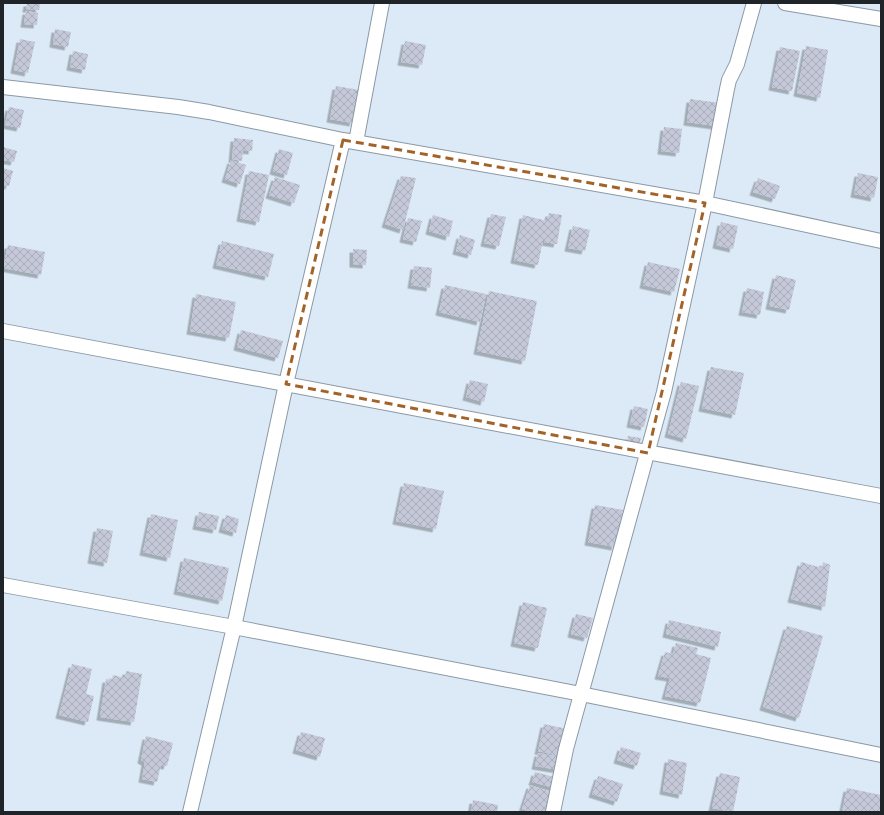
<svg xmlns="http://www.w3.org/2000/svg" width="884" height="815" font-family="'Fira Sans Condensed',sans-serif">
<defs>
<pattern id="building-cross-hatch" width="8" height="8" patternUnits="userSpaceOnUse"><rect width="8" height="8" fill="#c5c8d8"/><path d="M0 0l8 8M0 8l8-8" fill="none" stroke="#a9acb9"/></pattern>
<filter id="shadow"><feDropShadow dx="-3.5" dy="3.5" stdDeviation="0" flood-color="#0004"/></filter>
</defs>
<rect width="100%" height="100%" fill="#dceaf7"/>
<!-- building -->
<path fill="url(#building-cross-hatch)" filter="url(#shadow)" d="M27,3h13l-1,7 -13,-1z
M26,11l12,2 -1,12 -13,-1z
M55,29l16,3 -3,15 -15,-3z
M20,39l15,3 -7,31 -14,-3z
M405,41l21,4 -4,20 -21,-3z
M806,46l22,4 -8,48 -23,-5z
M780,47l20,4 -8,40 -20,-4z
M73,51l15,3 -3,16 -15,-3z
M336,86l23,4 -6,33 -23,-4z
M690,99l30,4 -4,23 -29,-4z
M9,107l15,3 -4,18 -15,-3z
M664,127l18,2 -3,24 -18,-2z
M234,138l19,2 -1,11 -9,-1 -1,11 -10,-2z
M3,147l14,4 -3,11 -11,-2z
M279,149l14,4 -6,22 -14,-4z
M231,160l15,5 -6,19 -15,-5z
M3,168l10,3 -4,15 -6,-1z
M249,171l20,4 -10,47 -19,-4z
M858,173l20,4 -4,21 -20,-4z
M401,176l15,2 -13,52 -18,-6z
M275,177l25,8 -6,18 -25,-8z
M758,178l22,8 -5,13 -22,-7z
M549,213l13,2 -5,29 -13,-2v-7l-6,30 -24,-5 9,-45 24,6z
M491,214l15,3 -7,29 -15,-3z
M433,215l20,6 -4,16 -20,-6z
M408,218l14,3 -6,21 -13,-3z
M721,222l17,4 -5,23 -17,-4z
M573,226l17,4 -5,21 -17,-3z
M460,235l15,5 -4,15 -15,-4z
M222,241l52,13 -6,23 -52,-12z
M8,245l37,7 -4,23 -38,-7z
M353,249l14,1 -1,15 -13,-1z
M648,262l32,7 -6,23 -31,-7z
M414,266l18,2 -2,20 -19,-3z
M776,275l20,5 -7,30 -20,-4z
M445,285l41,9 -6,28 -41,-10z
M747,288l17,4 -4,23 -18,-3z
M489,291l48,10 -12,60 -48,-10z
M196,294l40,8 -7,36 -39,-7z
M241,330l42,11 -5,17 -41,-11z
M711,367l33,6 -9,42 -33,-7z
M470,380l18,4 -4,18 -18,-5z
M681,382l18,4 -13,53 -18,-5z
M634,406l14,3 -4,18 -14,-3z
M628,436l13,2 -3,11 -12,-3z
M404,483l40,8 -8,38 -40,-8z
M595,505l28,5 -8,37 -27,-5z
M199,512l20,4 -3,14 -20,-4z
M151,514l27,6 -8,38 -27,-6z
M226,515l13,4 -3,14 -14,-4z
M97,528l16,3 -6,32 -16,-3z
M184,558l45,10 -7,33 -45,-10z
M801,562l21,6 1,-6 7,3 -5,42 -34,-8z
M523,602l24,6 -9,40 -24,-5z
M576,614l17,4 -6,20 -16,-4z
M669,620l52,12 -3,15 -52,-13z
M787,626l36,10 -24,82 -36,-11z
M676,643l22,5 -2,6 15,4 -11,45 -35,-7 5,-18 -12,-2 7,-24 8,2z
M72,664l20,5 -6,25 8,2 -6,26 -29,-7z
M126,671l16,3 -8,48 -34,-5 6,-38 6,1 1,-5 12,3z
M544,724l23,5 -7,27 -22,-5z
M301,732l24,6 -5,19 -24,-7z
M146,736l27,7 -6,23 -6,-1 -4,17 -15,-3 3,-17 -4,-2z
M621,747l20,6 -4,13 -20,-6z
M538,753l24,4 -2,13 -25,-4z
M668,759l19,4 -5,32 -19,-4z
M535,772l23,6 -3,10 -23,-6z
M720,773l20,4 -7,35 -21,-4z
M598,776l25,8 -6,18 -25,-8z
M530,785l24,8 -6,19h-17l-9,-3z
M847,788l34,7 -1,17h-38z
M473,800l25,5 -1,7h-26z"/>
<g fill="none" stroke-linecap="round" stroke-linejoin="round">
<defs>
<path id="street" d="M785,3l96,16
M3,87l175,20 31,5 134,28 362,63 176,38
M356,142l26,-139
M3,331l878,165
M3,585l231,42 347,67 300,61
M190,812l44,-185 52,-243 57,-244
M553,812l13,-63 98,-357 41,-189 22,-114 2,-9 8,-16 17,-61"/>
</defs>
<!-- street casing -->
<use href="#street" stroke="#8b99a5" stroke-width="16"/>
<!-- street -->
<use href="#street" stroke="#fff" stroke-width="14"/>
</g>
<!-- marked area -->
<path fill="none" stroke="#a2632a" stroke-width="3" stroke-dasharray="8 5" stroke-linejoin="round" d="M343,140l362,63 -57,250 -362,-69z"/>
<!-- border -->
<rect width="884" height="815" fill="none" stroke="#1f2429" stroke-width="8"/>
</svg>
